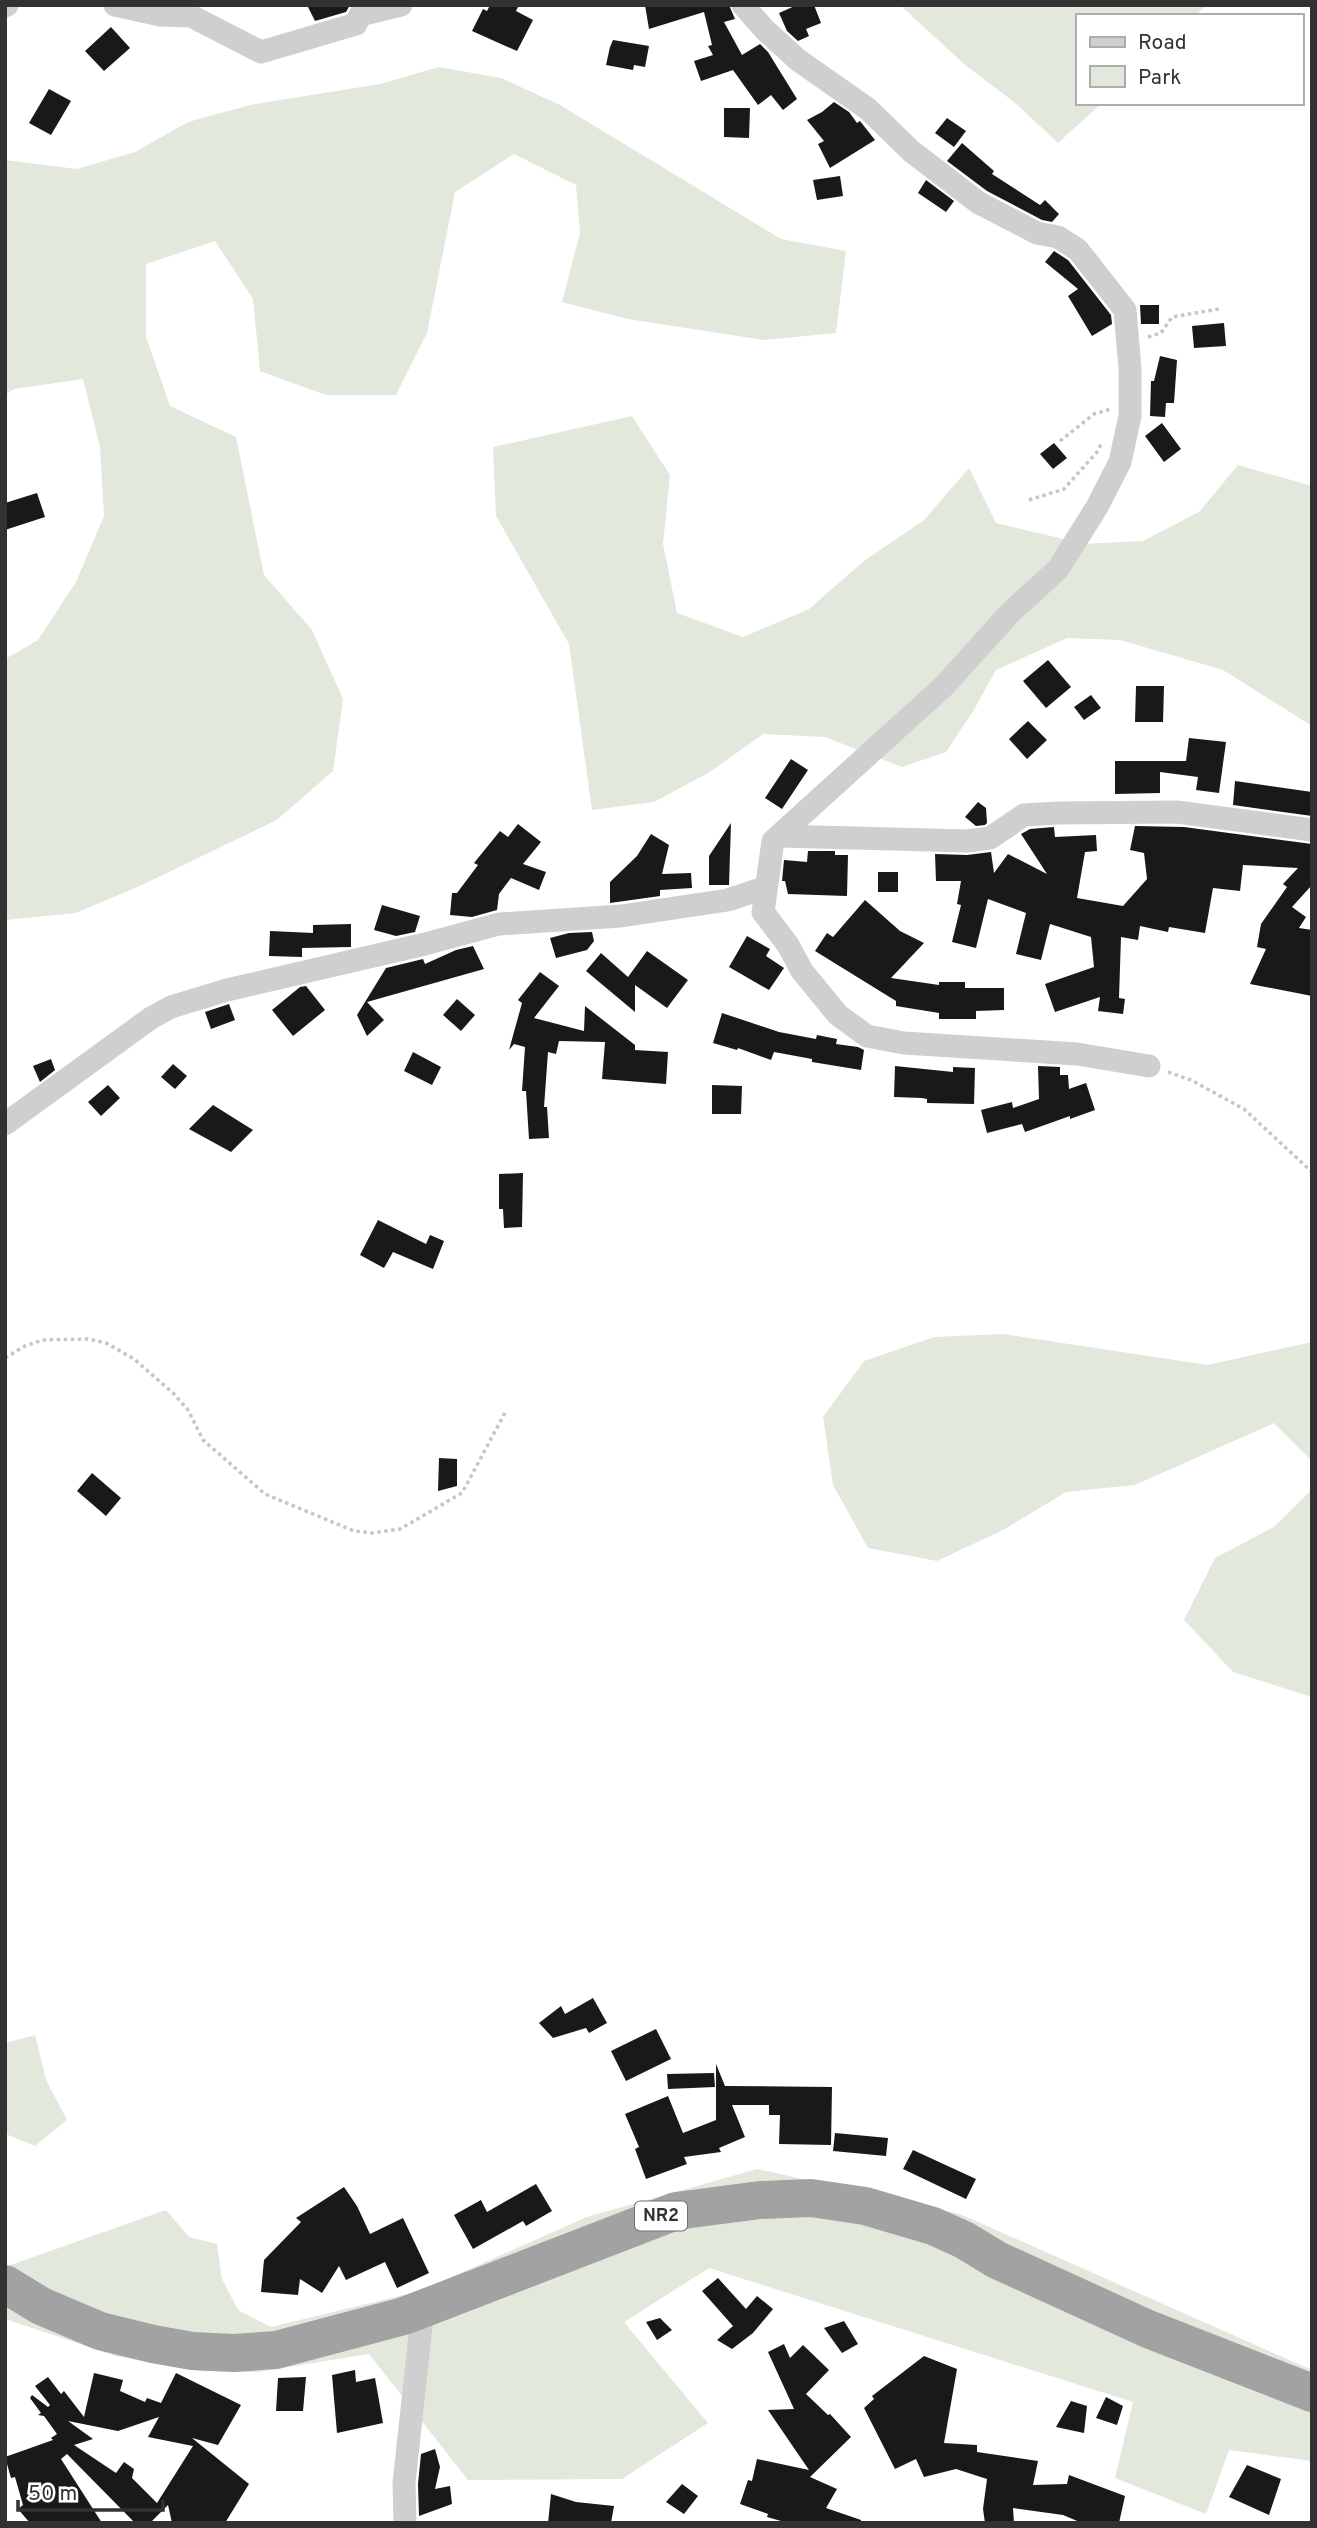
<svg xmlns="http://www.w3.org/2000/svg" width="1317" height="2528" font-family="Overpass,sans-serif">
<rect width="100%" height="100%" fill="#fff"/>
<!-- green -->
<path fill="#e3e8dd" d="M900,5h305v1l-10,10h-118v87h25l-44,40 -44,-41 -50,-38z
M439,67l62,11 59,27 221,134 65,12 -10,82 -72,7 -136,-21 -66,-17 18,-69 -4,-48 -62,-31 -59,38 -28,141 -31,62h-70l-66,-24 -7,-72 -38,-58 -69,23v73l24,69 66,31 28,138 48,55 31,69 -10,72 -56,49 -135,65 -66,28 -71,7v-261l33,-19 38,-58 28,-66 -4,-69 -17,-68 -69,10 -9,6v-235l72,9 58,-17 53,-30 62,-17 130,-21z
M632,416l38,59 -7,69 14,69 66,24 66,-28 55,-48 60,-41 45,-52 27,55 88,21 59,-3 56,-29 39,-47 74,21v240l-89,-56 -103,-30 -53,-2 -71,32 -21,38 -29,44 -44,15 -77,-30 -62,-3 -53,38 -56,30 -62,8 -23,-166 -73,-128 -3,-69z
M1003,1334l205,31 104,-23v119l-38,-38 -139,62 -69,7 -63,38 -66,31 -69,-13 -35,-63 -10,-68 41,-56 70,-24z
M1312,1489v207h-3l-76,-24 -49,-52 31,-62 59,-31z
M35,2035l11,45 21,40 -32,26 -27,-11 -3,-4v-88z
M757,2169l203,45 352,156v91l-83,-11 -23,64 -91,-36 18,-76 -424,-134 -85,54 84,101 -86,56 -154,1 -99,-126 -111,18 -58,-1 -84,-15 -111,-37v-52l161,-57 23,27 28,7 5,35 16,31 33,17 149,-36 167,-74z"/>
<!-- building -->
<path fill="#191919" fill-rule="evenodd" d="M307,5h43l-4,7 -31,9z
M490,5h29l-3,6 17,9 -16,31 -45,-20 11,-22 4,2z
M645,5h84l6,14 -11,3 18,33 18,-11 8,8 29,47 -14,11 -12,-15 -13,10 -25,-35 -32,11 -7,-20 19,-6 -5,-9 4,-1 -8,-33 -55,17z
M797,5h17l7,18 -15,6 3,7 -11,5 -11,-10 -8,-18z
M111,27l19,21 -26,23 -19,-20z
M613,40l36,6 -4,21 -11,-2 -1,5 -27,-5 4,-18z
M49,89l22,12 -20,34 -22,-12z
M834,102l15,10 8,11 3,-2 15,19 -45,28 -12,-24 6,-3 -17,-21 15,-8z
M724,108h26l-1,30 -25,-1z
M947,118l19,13 -12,16 -19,-14z
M962,143l32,28 -2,3 48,31 5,-5 14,14 -7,8 -10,-2 -55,-29 -40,-30z
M840,176l3,20 -26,4 -4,-20z
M926,180l28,21 -8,11 -28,-19z
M1054,251l14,9 43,55 1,9 -20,12 -24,-40 10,-7 -33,-27z
M1140,305h19v19h-18z
M1224,323l2,23 -32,2 -2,-22z
M1160,356l17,4 -3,43h-8l-1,14 -15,-1 1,-35h3z
M1162,423l19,26 -17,13 -19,-26z
M1054,443l13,15 -14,11 -13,-15z
M37,493l8,24 -40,13v-27z
M1048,660l23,27 -25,21 -23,-27z
M1136,686h28l-1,36h-28z
M1091,695l10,13 -17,12 -10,-13z
M1028,721l19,19 -20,19 -18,-20z
M1189,738l37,4 -7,51 -23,-3 2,-13 -38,-5v21l-45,1v-33h71z
M791,759l17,11 -26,39 -17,-11z
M1235,781l77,11v24l-79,-11z
M978,802l8,6 1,15 -2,2 -9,1 -11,-9z
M731,823l-2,62h-20v-29z
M518,824l23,18 -18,22 23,8 -7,18 -28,-12 -12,16 -2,16 -25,7 -22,-2 2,-22h5l21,-28 -4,-2 26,-32 8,6z
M1135,826l49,1 128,17v41l-20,22 14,10 -7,11 13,2v66l-62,-12 16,-35 -9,-2 4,-23 26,-37 -4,-3 15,-16 -55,-3 -3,26 -27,-3 -8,45 -36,-6 -1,5 -28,-6 -2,14 -17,-3 -2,61 6,1 -2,15 -25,-3 2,-14 -45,15 -10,-28 49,-17 -3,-30 -41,-13 -9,36 -25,-6 10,-41 -38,-14 -12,49 -24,-6 9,-37 -4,-1 4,-23h-25l-1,-27 32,1 24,-3 3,21 14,-19 39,20 -26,-40 9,-5 24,-2 1,10 41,-2 1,16 -12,1 -8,46 46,8 24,-27 -3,-26 -14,-3z
M651,834l18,11 -7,29 29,-1 1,15 -32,2v6l-50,7v-21l27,-26z
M808,851h27v4h13l-1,41 -59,-2 -3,-13h-3l2,-21 23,2z
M878,872h20v20h-20z
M865,900l35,31 24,12 -33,35 48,7v-3h26v6h39v22l-28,1v8h-37v-6l-43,-7v-5l-81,-50 12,-18 6,4z
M382,905l38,11 -5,16 -19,4 -22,-6z
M351,924v23l-49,1v9l-33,-1 1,-25 43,2v-8z
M592,932l2,9 -7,9 -31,8 -6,-20 19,-5z
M747,936l23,13 -4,7 18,12 -15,22 -40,-23z
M473,946l11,23 -117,33 17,18 -17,16 -10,-21 29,-47 37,-9 2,5 31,-14z
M647,951l41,29 -21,28 -32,-23v27l-49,-41 15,-18 27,24z
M540,972l19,14 -25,32 50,13 1,-25 50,39v5l33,2 -2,32 -64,-5 3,-37 -46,-1 -3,13 -8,-2 -4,55h3l2,31 -20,1 -3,-48h-4l3,-44 -11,-3 -5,6 13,-47 -4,-3z
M306,986l19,24 -32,26 -21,-26 28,-23z
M457,999l18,16 -14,16 -18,-16z
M229,1004l6,16 -24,9 -6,-17z
M722,1013l57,19 37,7 1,-4 20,4 -1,5 22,3 6,3 -3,20 -49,-8v-3l-38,-7 -3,8 -33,-12 -1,2 -24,-7z
M413,1052l28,15 -9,18 -28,-14z
M51,1059l4,11 -15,12 -7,-16z
M173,1064l14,12 -12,13 -14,-12z
M895,1066l58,6v-5l22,1 -1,36 -47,-1v-4l-5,-1 -28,-1z
M1038,1066l22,1v8h8l1,14 17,-6 9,27 -25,9v-3l-45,16 -3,-8 -35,9 -6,-23 31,-8 1,6 26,-9z
M108,1085l12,13 -19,18 -13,-14z
M712,1085l30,1 -1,28h-29z
M213,1105l40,25 -22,22 -42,-23z
M523,1173l-1,54 -18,1 -1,-19h-4v-35z
M378,1220l48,24 4,-9 14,6 -11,28 -40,-17 -9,16 -24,-13z
M439,1458l18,1v27l-19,5z
M92,1473l29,25 -15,18 -29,-25z
M593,1998l14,25 -18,10 -3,-5 -33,10 -14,-15 22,-17 4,8z
M656,2029l15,30 -45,22 -15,-30z
M716,2064l9,22 107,1 -1,58 -52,-1 1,-29h-11v-10h-37l13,32 -26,11 2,4 -37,5 3,7 -41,15 -11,-30 4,-2 -14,-33 43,-18 15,37 33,-13z
M714,2073l1,14 -47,2 -1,-15z
M835,2133l53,5 -2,18 -53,-5z
M913,2150l63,29 -10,20 -63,-30z
M536,2184l16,27 -26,15 -3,-5 -50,28 -19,-34 27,-15 6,12z
M344,2187l13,19 13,28 33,-16 26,55 -32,15 -12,-26 -39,18 -7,-14 -17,27 -22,-14 -2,16 -37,-3 3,-32 37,-38 -5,-4z
M718,2278l28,31 11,-13 16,13 -20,24 -21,16 -15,-9 16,-14 -31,-35z
M660,2318l12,12 -15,10 -11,-18z
M844,2321l14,23 -16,9 -18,-25z
M784,2344l6,14 13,-13 26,25 -23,24 22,21 2,-1 21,23 -41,40 27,12 -11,19 35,12v3h-73l-21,-6 1,-3 -28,-10 8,-24 4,1 5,-22 52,11 -41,-60 26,-1 -26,-57z
M924,2356l33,13 -13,74 33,2v7l61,9 -5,24 34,-1 2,-9 56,21 -6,27h-37l-19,-8 -50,-7 1,15h-29l-2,-14 4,-30 -31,-10 -32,8 -8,-18 -21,10 -31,-61 10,-9 -2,-3z
M355,2370l1,12 19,-4 8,45 -46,10 -5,-58z
M94,2373l29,7 -3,11 25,11 2,-4 14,5 15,-30 65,32 -23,40 -26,-7 57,46 -24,39h-53l-4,-18 -18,18h-15l-68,-69 -6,5 41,64h-72l-12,-14 5,-4 -8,-28 -4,1 -6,-21 48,-17 -2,-2 6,-4 -13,-18 -6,-1 3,-2 -11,-15 2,-3 16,12 2,-2 -15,-19 13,-9 13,17 3,-3 20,26zM159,2417l-11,20 45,9 -36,57 -25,-25 2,-9 -10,-7 -8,11 -42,-28 19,-6 -25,-18 50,10z
M306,2377l-3,34h-27l2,-33z
M1106,2397l17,9 -6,19 -21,-7z
M1071,2401l16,5 -3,27 -28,-6z
M435,2449l5,18 -5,22 15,-3 2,18 -33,12 -1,-32 3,-30z
M1247,2465l34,14 -12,36 -40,-18z
M682,2484l16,12 -14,18 -18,-12z
M551,2494l25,8 38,4 -3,17h-63z"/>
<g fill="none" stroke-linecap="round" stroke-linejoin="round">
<!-- path -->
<path stroke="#c6c6c6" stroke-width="3.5" stroke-dasharray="3.5 3.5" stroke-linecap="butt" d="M1148,337l13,-4 11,-16 47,-8
M1060,441l34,-27 17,-5
M1029,500l35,-11 33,-37 4,-8
M1168,1072l23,8 53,29 68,63
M5,1358l20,-12 18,-6 45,-1 18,4 28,16 39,34 15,17 15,30 62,54 89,37 19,2 27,-4 62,-36 44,-82"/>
<!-- minor -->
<path stroke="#cfcfcf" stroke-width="23" d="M115,5l45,10 31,1 70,36 95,-28 4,-9 41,-10
M743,5l22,25 33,30 70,49 43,42 68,52 58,30 21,4 20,13 47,60 5,59v47l-10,46 -23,45 -39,62 -48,44 -66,73 -171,155 -10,71 25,33 14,26 36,44 29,21 37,7 173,11 72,12
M5,6l2,-1
M779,836l188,5 23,-3 34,-23 34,-2 119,-1 135,18
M5,1124l146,-106 20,-11 56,-17 198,-46 74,-20 122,-8 107,-16 36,-12
M405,2523l-1,-40 19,-175"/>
<!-- trunk -->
<path stroke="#a2a2a2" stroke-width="38" d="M5,2284l36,22 59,25 53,13 39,7 42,2 42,-3 128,-34 272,-105 84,-11 51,-2 54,8 68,20 31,14 33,20 151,69 164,64"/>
</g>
<g text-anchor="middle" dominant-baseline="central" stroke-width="7" stroke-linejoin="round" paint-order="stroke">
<!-- shield labels -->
<rect fill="#fff" stroke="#707070" stroke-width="2" x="635" y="2201.5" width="52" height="29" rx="5"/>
<g font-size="18" font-weight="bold" fill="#323232">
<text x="661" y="2216">NR2</text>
</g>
</g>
<!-- border -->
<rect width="1317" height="2528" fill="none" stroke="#323232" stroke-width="14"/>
<!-- legend -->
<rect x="1076" y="14" width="228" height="91" fill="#ffffff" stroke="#adadad" stroke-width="2"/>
<rect x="1090" y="37" width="35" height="10" fill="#cfcfcf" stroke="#adadad" stroke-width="2"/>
<text x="1138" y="49" font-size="21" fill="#323232">Road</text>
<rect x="1090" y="66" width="35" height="21" fill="#e3e8dd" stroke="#adadad" stroke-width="2"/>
<text x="1138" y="84" font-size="21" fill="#323232">Park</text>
<!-- scale -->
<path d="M18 2500v10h145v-10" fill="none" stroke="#323232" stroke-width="3.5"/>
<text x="28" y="2500" font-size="21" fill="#323232" stroke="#ffffff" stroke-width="5" paint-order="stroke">50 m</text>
</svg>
